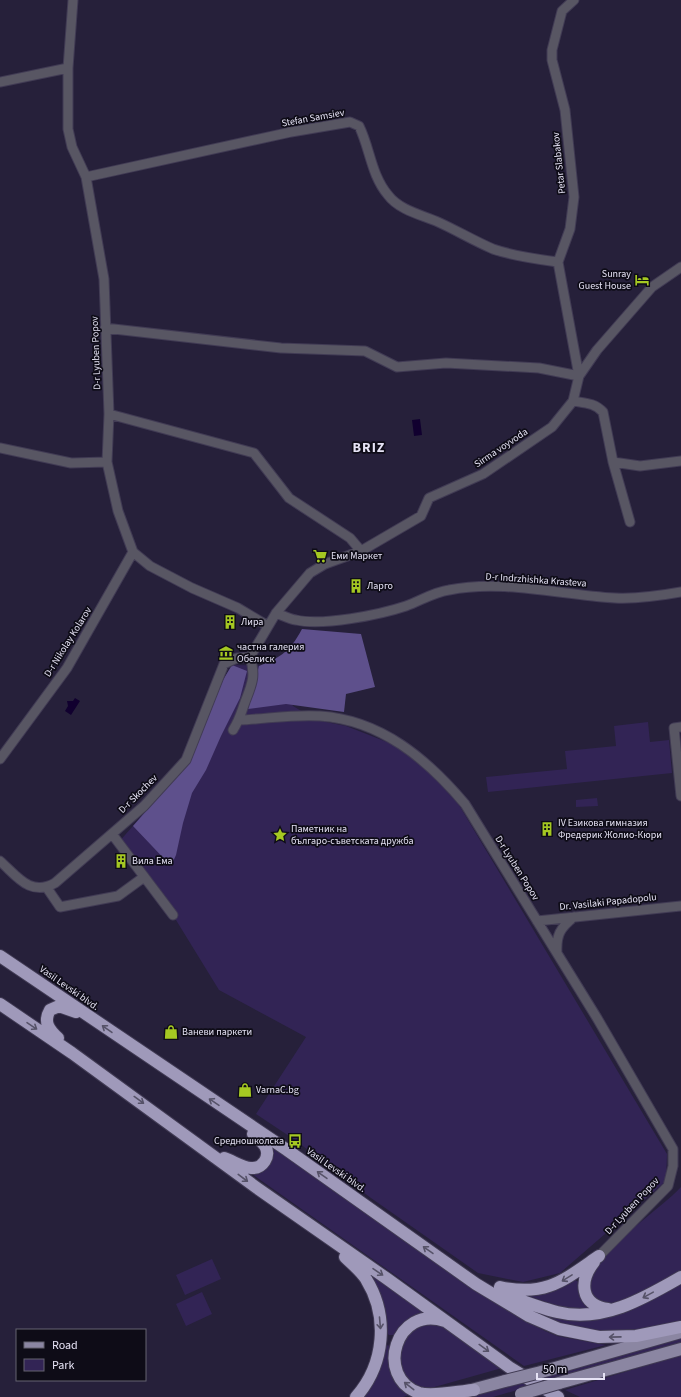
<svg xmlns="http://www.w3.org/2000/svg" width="681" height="1397" font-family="'Source Sans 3',sans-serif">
<rect width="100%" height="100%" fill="#26203a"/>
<!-- green -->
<path fill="#322455" d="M232,665l39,1 22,40 23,14 30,6 46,18 36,27 31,34 208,349 -1,27 -106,92 -37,9 -45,-9 -107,-75 -76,-58 -39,-26 50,-77 -87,-47 -51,-83 -50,-64 71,-81 34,-82z
M648,722l2,20 19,-2 3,33 -184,19 -2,-15 81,-8 -2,-18 51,-5 -2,-20z
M597,798l1,8 -22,1v-7z
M271,1145l252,174 22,12 12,5 49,9 -82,21 -272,-192c18,-7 21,-9 19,-29z
M681,1187v83l-47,28 -27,7c-9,-5 -19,-11 -18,-23 4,-29 71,-72 92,-95z
M212,1259l9,20 -36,16 -9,-20z
M368,1270l58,44 -22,10 -10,11h-5l-3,-3z
M573,1279l6,3 14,27 -21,2 -49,-17z
M681,1282v40c-36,7 -74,16 -110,5 -15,-4 -29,-11 -43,-18l93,4 25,-10z
M202,1292l10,22 -26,12 -10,-22z
M441,1323l61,45 -71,20c-28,-1 -31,-20 -31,-43l18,-20z
M681,1337v6l-188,54h-25z
M385,1345l7,1 20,48 -9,3h-41z
M681,1355v42h-101l-15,-7z"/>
<!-- forest -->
<path fill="#5e508c" d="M302,629l59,5 14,53 -29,7 -2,18 -58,-8 -38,5 11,-43c24,-10 31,-15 43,-37z
M232,665l15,6 -7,27 -19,38 -15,34 -14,23 -9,30 -7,32 -5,11 -38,-40 56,-64 34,-82z"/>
<!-- water -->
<path fill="#11002f" d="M420,419l2,16 -8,1 -2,-16z
M75,698l5,3 -9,14 -6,-4 3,-5 -1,-5h6z"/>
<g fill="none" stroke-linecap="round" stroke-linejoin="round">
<defs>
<path id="minor" d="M73,0l-5,68v61l4,18 14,30 18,102 5,135 -2,48 11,49 15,41 17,14 42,22 46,20 30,18
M0,82l68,-14
M86,177l205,-45 59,-10 9,4c11,22 12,49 29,69 11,15 34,20 50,27 18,8 36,19 55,27 20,7 43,10 65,13
M105,328l176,20 84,3 32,16 49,-4 93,5 40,8 -21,-114 12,-33 4,-32 -9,-87 -13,-50v-10l10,-39 12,-11
M573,401c12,2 22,2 30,11l10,50 17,60
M109,414l145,39 35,45 61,40 11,13
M0,448l71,15 36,-1
M613,462l27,4 41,-5
M276,613c6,2 13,6 20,7 27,6 83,-5 110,-14 14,-5 28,-14 43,-16 54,-11 111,5 166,8 22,1 44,-2 66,-6
M250,657l26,-44 34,-40 15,-9 36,-13 60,-35 8,-18 54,-24 69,-47 21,-26 6,-25 18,-26 55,-63 29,-20
M240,720c26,-1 54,-6 80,-4 61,4 107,43 145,88l132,214 76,131v17l-5,20 -69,70
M681,727l-7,1 7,68
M233,730c7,-11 8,-17 12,-28 7,-18 11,-26 5,-45
M0,759l67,-91 66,-116
M112,834l61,81
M0,861c17,15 30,36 55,22l89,-77 42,-46 38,-96 13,-6 13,-1
M47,888l13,19 58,-11 26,-19
M537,921l144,-15
M557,953c-1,-18 3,-25 17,-36"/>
<path id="major" d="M541,1372l140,-40
M559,1383l122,-34
M464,1392l41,-11"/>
<path id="highway" d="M0,956l287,194 189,134 53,32 30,13 40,8 37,-1 45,-9
M0,1004l72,49 185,135 129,90 123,89 49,30
M58,1038c-9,-8 -15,-16 -8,-28l9,-4 17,6
M224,1158c9,3 19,10 27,10 12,1 20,-12 14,-22 -3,-5 -8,-8 -12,-12
M345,1257c7,7 15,13 21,22 23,37 19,85 -10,118
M594,1262c-15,19 -14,43 14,47
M500,1287c46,10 64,-7 99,-31
M498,1292c19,7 39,15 59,20 45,11 86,-13 124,-35
M445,1321c-49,-17 -71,56 -26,72 14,4 40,-2 55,-3"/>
</defs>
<!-- minor casing -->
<use href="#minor" stroke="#413b54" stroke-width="11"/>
<!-- major casing -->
<use href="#major" stroke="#413b54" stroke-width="14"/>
<!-- highway casing -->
<use href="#highway" stroke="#413b54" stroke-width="14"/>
<!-- minor -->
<use href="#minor" stroke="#585663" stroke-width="9"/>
<!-- major -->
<use href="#major" stroke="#8b86a2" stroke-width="12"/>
<!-- highway -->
<use href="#highway" stroke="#9f99ba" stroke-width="12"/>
<defs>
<path id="major-bridge" d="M505,1381l36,-9
M521,1394l38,-11"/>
</defs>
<!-- major-bridge casing -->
<use href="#major-bridge" stroke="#413b54" stroke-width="14" stroke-linecap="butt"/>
<!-- major-bridge -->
<use href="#major-bridge" stroke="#8b86a2" stroke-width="12"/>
</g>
<!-- one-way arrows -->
<defs><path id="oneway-shaft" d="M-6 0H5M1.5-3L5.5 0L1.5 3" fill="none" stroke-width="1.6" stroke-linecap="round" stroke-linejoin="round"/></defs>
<g stroke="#565268">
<use href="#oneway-shaft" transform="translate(32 1026) rotate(34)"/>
<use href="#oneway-shaft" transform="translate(107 1029) rotate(-145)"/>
<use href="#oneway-shaft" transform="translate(139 1100) rotate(36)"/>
<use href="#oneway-shaft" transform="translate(214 1102) rotate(-146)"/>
<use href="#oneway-shaft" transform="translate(322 1175) rotate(-145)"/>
<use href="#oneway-shaft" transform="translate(243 1178) rotate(37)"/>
<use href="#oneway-shaft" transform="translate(428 1250) rotate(-145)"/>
<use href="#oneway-shaft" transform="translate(378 1272) rotate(34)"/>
<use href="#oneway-shaft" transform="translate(567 1278) rotate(148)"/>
<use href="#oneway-shaft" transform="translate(648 1295) rotate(151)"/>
<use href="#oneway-shaft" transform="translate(380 1323) rotate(85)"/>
<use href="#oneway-shaft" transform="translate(615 1337) rotate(179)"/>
<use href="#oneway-shaft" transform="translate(484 1348) rotate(36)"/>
<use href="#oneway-shaft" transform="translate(409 1386) rotate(-142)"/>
</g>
<!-- icons -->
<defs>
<symbol id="hotel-bare" viewBox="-9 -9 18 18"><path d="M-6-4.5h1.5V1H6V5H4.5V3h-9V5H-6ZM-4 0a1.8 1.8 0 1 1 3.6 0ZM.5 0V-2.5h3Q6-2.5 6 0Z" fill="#a5c822" stroke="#0e0c17" stroke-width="2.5" paint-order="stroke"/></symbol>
<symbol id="supermarket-bare" viewBox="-9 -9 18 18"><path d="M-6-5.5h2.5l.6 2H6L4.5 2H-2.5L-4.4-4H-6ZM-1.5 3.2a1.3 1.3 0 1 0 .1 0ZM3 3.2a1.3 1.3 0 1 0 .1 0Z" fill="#a5c822" stroke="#0e0c17" stroke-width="2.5" paint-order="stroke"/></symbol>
<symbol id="building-bare" viewBox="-9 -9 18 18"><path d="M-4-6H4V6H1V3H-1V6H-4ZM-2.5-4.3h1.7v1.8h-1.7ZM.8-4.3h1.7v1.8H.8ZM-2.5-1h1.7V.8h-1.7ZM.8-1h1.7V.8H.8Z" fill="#a5c822" stroke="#0e0c17" stroke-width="2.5" paint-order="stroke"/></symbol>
<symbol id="museum-bare" viewBox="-9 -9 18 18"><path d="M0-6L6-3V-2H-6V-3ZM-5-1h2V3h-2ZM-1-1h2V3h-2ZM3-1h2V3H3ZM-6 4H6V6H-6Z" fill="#a5c822" stroke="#0e0c17" stroke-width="2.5" paint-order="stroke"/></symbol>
<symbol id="sight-bare" viewBox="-9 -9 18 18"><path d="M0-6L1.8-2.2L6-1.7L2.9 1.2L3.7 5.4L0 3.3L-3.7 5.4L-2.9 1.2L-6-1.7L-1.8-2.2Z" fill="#a5c822" stroke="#0e0c17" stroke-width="2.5" paint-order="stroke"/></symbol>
<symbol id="shop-bare" viewBox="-9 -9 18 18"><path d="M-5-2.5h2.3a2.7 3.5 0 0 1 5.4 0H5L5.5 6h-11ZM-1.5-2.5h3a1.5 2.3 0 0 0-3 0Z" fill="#a5c822" stroke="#0e0c17" stroke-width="2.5" paint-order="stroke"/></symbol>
<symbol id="bus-bare" viewBox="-9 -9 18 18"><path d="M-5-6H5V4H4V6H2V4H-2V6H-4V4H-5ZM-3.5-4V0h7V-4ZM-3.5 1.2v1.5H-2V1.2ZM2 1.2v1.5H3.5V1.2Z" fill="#a5c822" stroke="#0e0c17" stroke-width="2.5" paint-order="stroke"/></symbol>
</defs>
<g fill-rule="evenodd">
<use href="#hotel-bare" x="632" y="270" width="20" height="20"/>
<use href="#supermarket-bare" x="310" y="546" width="20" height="20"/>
<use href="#building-bare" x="346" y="576" width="20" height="20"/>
<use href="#building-bare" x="220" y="612" width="20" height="20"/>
<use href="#museum-bare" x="216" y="643" width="20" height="20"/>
<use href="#building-bare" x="537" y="819" width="20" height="20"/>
<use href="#sight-bare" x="270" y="825" width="20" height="20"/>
<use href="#building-bare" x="111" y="851" width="20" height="20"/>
<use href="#shop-bare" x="161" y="1022" width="20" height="20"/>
<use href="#shop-bare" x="235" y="1080" width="20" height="20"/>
<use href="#bus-bare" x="285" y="1131" width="20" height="20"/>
</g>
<g text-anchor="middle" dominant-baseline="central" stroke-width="3.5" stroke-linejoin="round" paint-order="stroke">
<!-- street labels -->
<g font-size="10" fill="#e6e3f5" stroke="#0e0c17">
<text transform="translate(313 118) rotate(-10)">Stefan Samsiev</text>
<text transform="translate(559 163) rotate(-96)">Petar Slabakov</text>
<text transform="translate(96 353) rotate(-92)">D-r Lyuben Popov</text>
<text transform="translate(501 448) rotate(-34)">Sirma voyvoda</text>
<text transform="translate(536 580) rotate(4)">D-r Indrzhishka Krasteva</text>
<text transform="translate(68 642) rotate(-58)">D-r Nikolay Kolarov</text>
<text transform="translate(138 794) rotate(-45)">D-r Skochev</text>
<text transform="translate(517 868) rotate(58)">D-r Lyuben Popov</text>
<text transform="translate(608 902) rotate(-6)">Dr. Vasilaki Papadopolu</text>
<text transform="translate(69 988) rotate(35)">Vasil Levski blvd.</text>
<text transform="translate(336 1170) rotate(35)">Vasil Levski blvd.</text>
<text transform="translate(632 1206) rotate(-47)">D-r Lyuben Popov</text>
</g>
<!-- poi labels -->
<g font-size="10" fill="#e6e3f5" stroke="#0e0c17" text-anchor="start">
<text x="631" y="274" text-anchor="end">Sunray<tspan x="631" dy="12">Guest House</tspan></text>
<text x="331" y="556">Еми Маркет</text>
<text x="367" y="586">Ларго</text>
<text x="241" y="622">Лира</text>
<text x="237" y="647">частна галерия<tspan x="237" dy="12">Обелиск</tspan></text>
<text x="558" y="823">IV Езикова гимназия<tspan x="558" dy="12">Фредерик Жолио-Кюри</tspan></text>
<text x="291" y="829">Паметник на<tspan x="291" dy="12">българо-съветската дружба</tspan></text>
<text x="132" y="861">Вила Ема</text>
<text x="182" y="1032">Ваневи паркети</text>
<text x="256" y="1090">VarnaC.bg</text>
<text x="284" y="1141" text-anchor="end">Средношколска</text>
</g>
<!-- district labels -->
<g font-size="14" font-weight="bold" letter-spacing="1" fill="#e6e3f5" stroke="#0e0c17">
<text x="369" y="448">BRIZ</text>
</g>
</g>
<!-- legend -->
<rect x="16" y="1329" width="130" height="52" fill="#0e0c17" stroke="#646270"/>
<rect x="24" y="1342" width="20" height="6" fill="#8b86a2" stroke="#646270"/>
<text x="52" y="1349" font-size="12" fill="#e6e3f5">Road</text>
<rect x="24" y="1359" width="20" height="12" fill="#322455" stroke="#646270"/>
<text x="52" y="1369" font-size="12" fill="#e6e3f5">Park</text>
<!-- scale -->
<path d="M537 1373v6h67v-6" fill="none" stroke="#e6e3f5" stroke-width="2"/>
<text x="543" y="1373" font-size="12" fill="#e6e3f5" stroke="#0e0c17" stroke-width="3" paint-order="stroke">50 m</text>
</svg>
